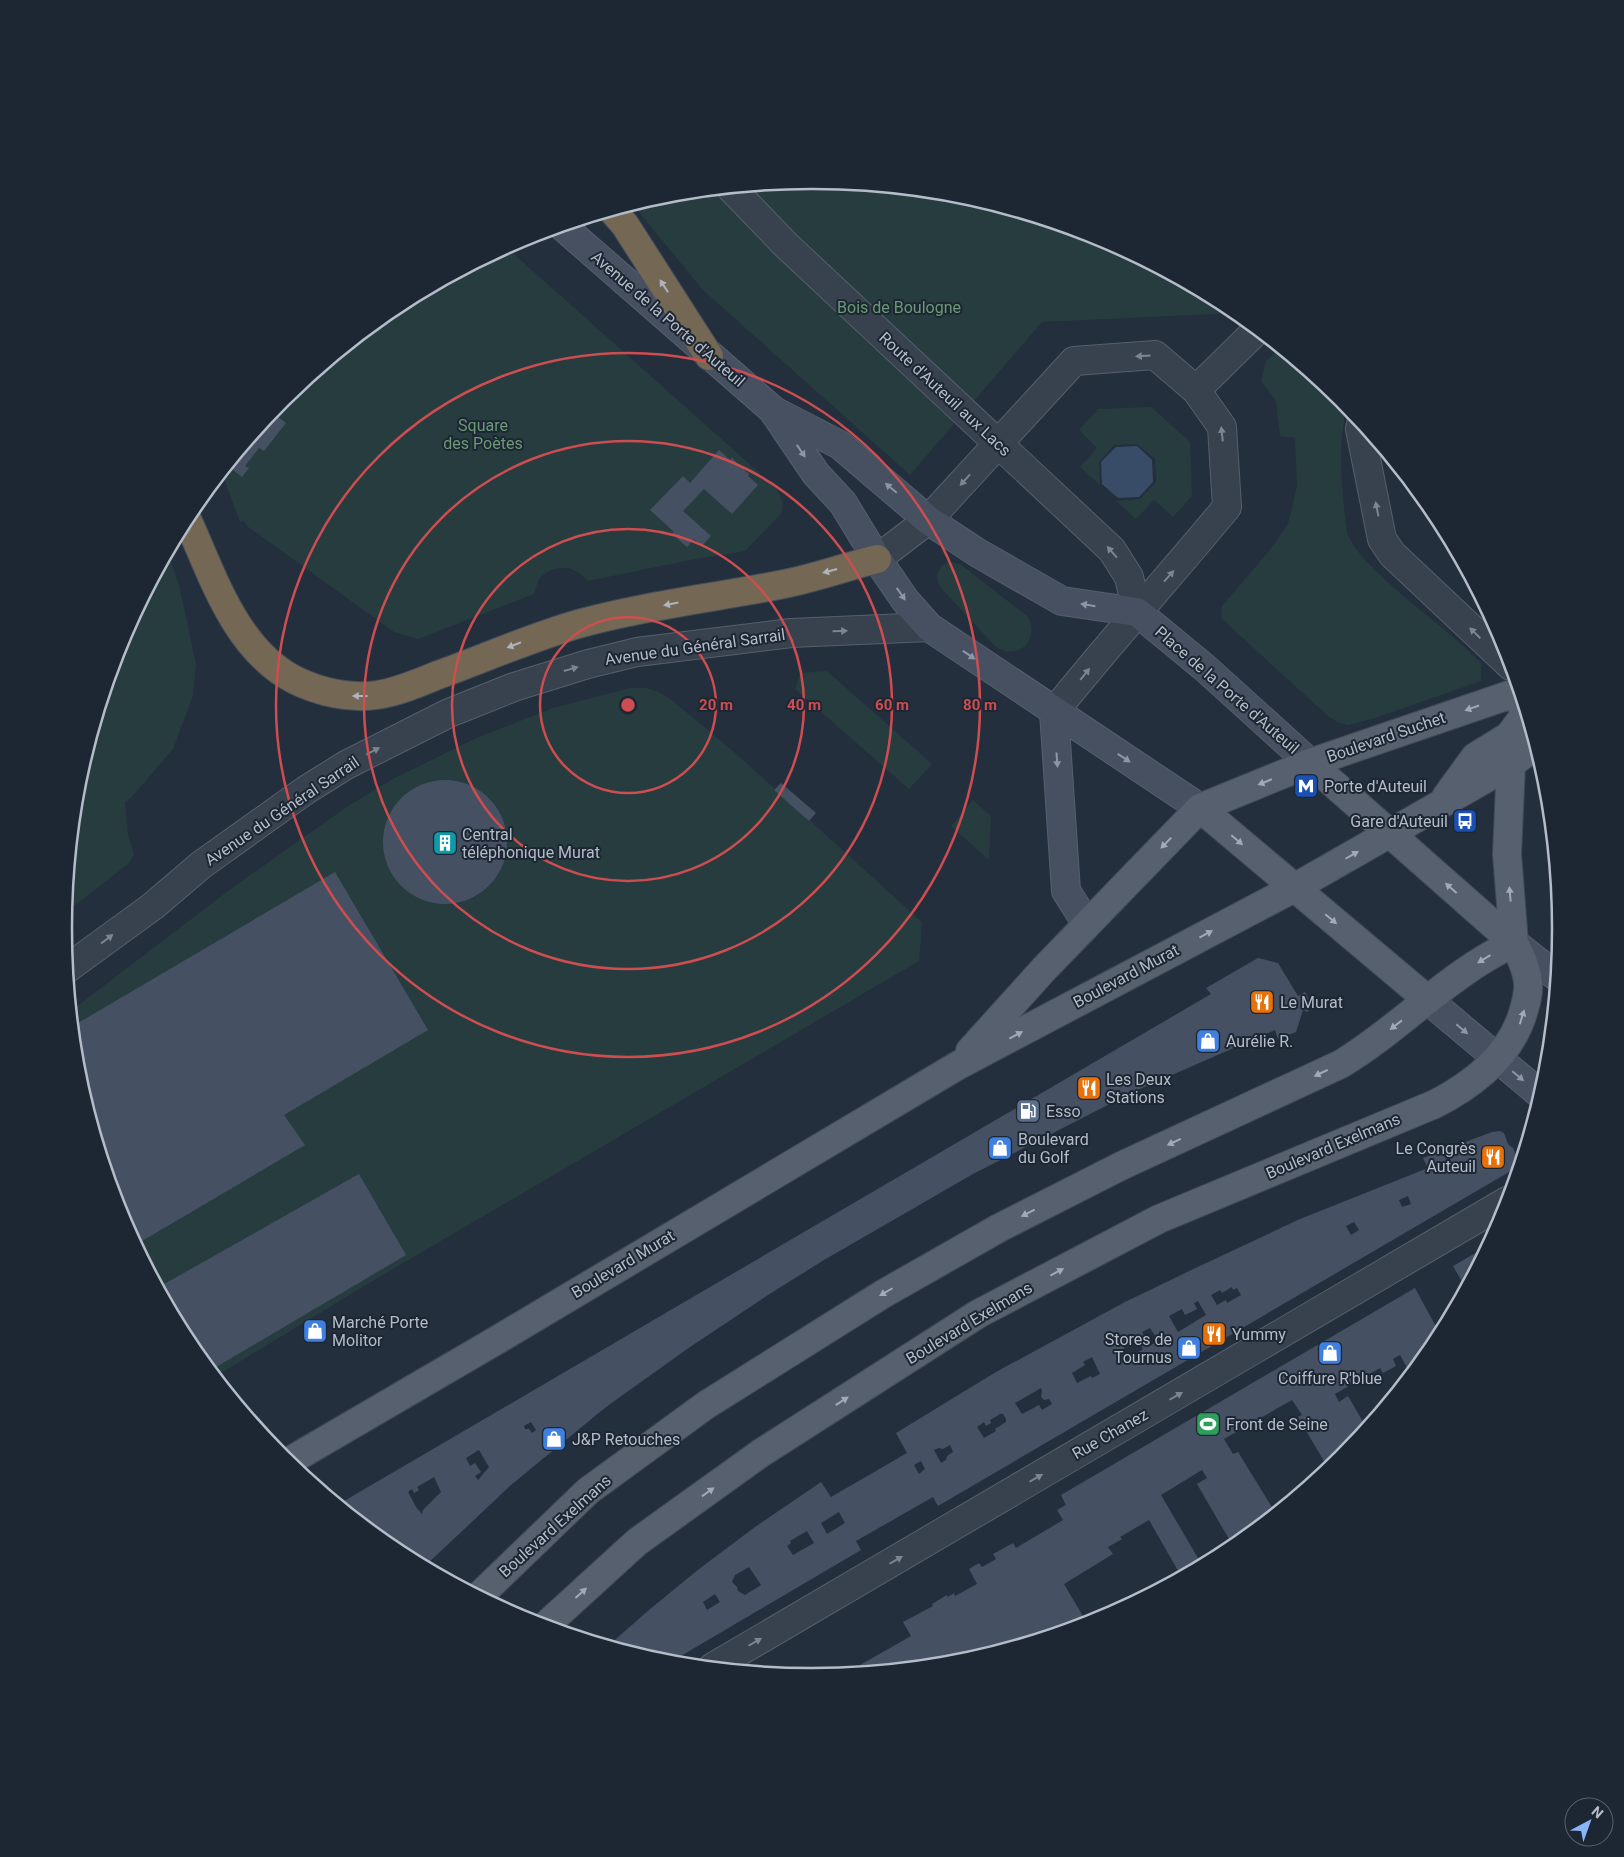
<svg xmlns="http://www.w3.org/2000/svg" width="1624" height="1857" font-family="Roboto,sans-serif">
<rect width="100%" height="100%" fill="#242f3e"/>
<!-- green -->
<path fill="#263c3f" d="M812,180l146,15 141,42 129,70 8,6 -194,9 -132,153 -208,-186 -69,-84 33,-10z
M506,247l268,239c7,9 11,17 7,28l-36,37 -55,9 -102,21c-4,-4 -8,-8 -13,-10 -11,-7 -28,-2 -36,8 -2,4 -3,11 -5,15l-116,45 -24,-7 -147,-106 -3,-5 -4,1 -16,-43 4,-5 -2,-5 57,-70 114,-93z
M1279,349l62,51 6,6c-10,39 -5,87 0,127 6,15 19,28 30,39 33,33 72,58 104,91v18l-106,37 -27,7 -11,-3 -8,-5 -108,-99 1,-12 47,-55 19,-27 9,-38 -2,-48 -15,-2 -4,-35 -15,-20 5,-20z
M1151,407l39,35 2,54 -19,21 -19,-17 -18,19 -20,-18 24,-2 16,-17 -1,-23 -18,-15 -23,1 -15,17 1,23 -20,-18 17,-19 -18,-18 19,-21z
M168,554l11,31 17,79 -3,32 -20,53 -42,49 -6,4 3,34 6,18 -6,10 -63,49 13,-131 43,-140z
M949,562l11,2 67,52c14,22 -8,46 -31,31l-55,-59c-8,-10 -3,-22 8,-26z
M827,671l105,93 -23,25 -114,-100 5,-16z
M630,688h16l13,4 14,9 60,50 189,171 -3,39 -555,325 -148,90 -26,-32 -69,-129 -43,-141 -6,-64 160,-122 116,-82 45,-27 81,-40 79,-31z
M973,800l18,16 -2,44 -38,-34z"/>
<!-- water -->
<path fill="#394c67" d="M1137,446l15,14 1,22 -14,15 -21,1 -16,-14 -1,-22 15,-15z"/>
<!-- building -->
<path fill="#455162" fill-rule="evenodd" d="M273,413l13,10 -22,28 -5,-3 -14,18 4,2 -7,9 -10,-8 -4,4 -2,-4 30,-37 2,1z
M719,450l11,10 2,-2 17,16 -1,2 10,9 -26,29 -28,-25 -21,22 28,25 -9,10 -8,-7 -7,8 -15,-13 2,-2 -24,-22 33,-34 7,7z
M383 842a62 62 0 1 1 124 0a62 62 0 1 1-124 0Z
M781,783l35,30 -7,8 -35,-31z
M335,872l93,158 -144,85 21,30 -168,99 -16,-29 -43,-141 -5,-48z
M1258,958l20,5 20,33 7,-4 6,11 -3,9 -5,-2 -7,22 -18,7 -3,-9 -142,62 -160,82 -149,86 -53,33 -81,54 -84,60 -95,78 -86,81 -29,-16 -57,-46 872,-510 -5,-6zM531,1422l5,8 -4,3 -3,-4h-4l-1,-3zM479,1450l10,17 -11,13 -3,-4 6,-4 -6,-9 -5,3 -4,-8zM434,1477l7,15 -18,18 -1,4 -6,-7 -8,-15 4,-3 2,4 5,-3 -2,-3z
M1500,1131l4,2 4,11 5,4 3,7v6l-7,11 -571,334 -5,-9 -77,44 5,9 -192,113 -60,-18 40,-35 50,-41 56,-42 66,-45 10,15 76,-44 -11,-20 100,-61 129,-70 79,-38 96,-45 128,-51 -5,-10 69,-26zM1408,1196l3,8 -9,3 -3,-7zM1354,1222l5,8 -8,5 -5,-9zM1232,1287l1,3 4,-2 4,7 -14,8 -1,-3 -9,5 -6,-10 9,-5 2,3zM1198,1301l8,14 -28,17 -9,-16 13,-7 3,6 12,-6 -3,-6zM1150,1328l8,12 -8,6 -8,-14zM1135,1335l8,14 -16,11 -2,-4 1,-3 -2,-3 1,-10zM1092,1357l8,17 -8,4 -1,-2 -14,7 -5,-10 13,-8 -2,-3zM1041,1388l1,3 -1,6 3,3 5,-1 3,5 -10,6 -3,-5 -17,9 -7,-11zM1000,1414h3l3,5v3l-11,7 1,2 -12,7 -7,-11 7,-5 2,4 5,-3 -1,-3zM950,1445l3,7 -6,4 -1,4 -5,3 -7,-13 5,-2 4,1zM921,1461l4,8 -6,5 -5,-9zM839,1512l6,11 -18,11 -6,-11zM807,1531l7,12 -21,12 -6,-9 4,-3 -1,-2zM749,1567l12,18 -16,10 -7,-4 -1,-4 -5,-5 3,-7zM715,1594l5,8 -13,8 -4,-8z
M359,1174l47,81 -195,115 -21,-26 -31,-57z
M1486,1247l-21,40 -12,-21z
M1415,1288l25,46 -6,10 -24,29 -10,-18 -7,4 3,7 -13,7 -3,-5 -45,26 4,8 9,-6 18,31 -25,31 -13,10 -30,-51 4,-2 -10,-15 -68,39 9,15 5,-2 37,60 -42,34 -36,-62 10,-6 -5,-8 -41,25 41,70 -21,11 -32,-56 -29,17 2,2 -14,8 5,7 -49,30 23,39 -129,39 -112,11 65,-37 -8,-14 30,-16 -1,-2 15,-9 1,2 6,-4 1,3 22,-12 -8,-15 10,-6 3,4 14,-8 -3,-5 20,-11 3,5 47,-28 -6,-10 9,-5 -5,-10z"/>
<g fill="none" stroke-linecap="round" stroke-linejoin="round">
<defs>
<path id="street" d="M731,188l55,57 326,305 17,27 8,35
M1196,390l61,-60
M1361,424l-1,5 22,110 10,15 119,112
M877,559l51,-39 146,-159 81,-6 41,35 26,37 5,80c-57,69 -117,135 -173,205
M68,968l85,-62 48,-41 105,-75 40,-25 103,-52 65,-26 74,-23 49,-12 154,-19 138,-6
M713,1667l794,-466"/>
<path id="secondary" d="M562,226l212,185 66,34 88,75 50,33 84,48 75,11 68,56 105,95
M774,412l42,62 27,29 34,56 28,41 24,27 271,181
M1054,712l12,179 21,33
M1514,943l42,33
M1428,1000l112,94"/>
<path id="primary" d="M1511,764l-4,90 7,89
M1446,797l29,-40 34,-21 12,-16 3,-9
M1200,808l228,192
M970,1051l74,-82 156,-161 110,-45 208,-71
M288,1462l209,-122 460,-274 337,-178 217,-124 24,-18
M480,1595l108,-104 118,-86 177,-111 116,-66 122,-62 220,-102c60,-36 108,-91 173,-121
M545,1626l92,-84 124,-89 217,-139 181,-95 276,-115c39,-20 75,-48 88,-91 3,-10 6,-20 5,-30 -1,-14 -8,-28 -14,-40l-204,-180"/>
<path id="highway" d="M613,211l12,14 84,131
M187,519c26,57 48,130 108,161 24,12 55,19 82,15 21,-3 41,-12 61,-20 47,-17 92,-37 140,-51 66,-18 134,-26 201,-39 33,-6 66,-18 98,-26"/>
</defs>
<!-- street casing -->
<use href="#street" stroke="#565f6c" stroke-width="30"/>
<!-- secondary casing -->
<use href="#secondary" stroke="#565f6c" stroke-width="30"/>
<!-- primary casing -->
<use href="#primary" stroke="#414a57" stroke-width="30"/>
<!-- highway casing -->
<use href="#highway" stroke="#434c59" stroke-width="30"/>
<!-- street -->
<use href="#street" stroke="#38414e" stroke-width="28"/>
<!-- secondary -->
<use href="#secondary" stroke="#465061" stroke-width="28"/>
<!-- primary -->
<use href="#primary" stroke="#56606e" stroke-width="28"/>
<!-- highway -->
<use href="#highway" stroke="#746855" stroke-width="28"/>
</g>
<!-- one-way arrows -->
<defs><path id="oneway-solid" d="M-6-.8H1V-3.2L6.5 0L1 3.2V.8H-6Z" transform="scale(1.25)"/></defs>
<g fill="#aeb4bd">
<use href="#oneway-solid" transform="translate(664 286) rotate(-123)"/>
<use href="#oneway-solid" transform="translate(830 571) rotate(165)"/>
<use href="#oneway-solid" transform="translate(671 604) rotate(169)"/>
<use href="#oneway-solid" transform="translate(514 645) rotate(159)"/>
<use href="#oneway-solid" transform="translate(360 696) rotate(180)"/>
</g>
<g fill="#7c8592">
<use href="#oneway-solid" transform="translate(1143 356) rotate(176)"/>
<use href="#oneway-solid" transform="translate(1222 434) rotate(-96)"/>
<use href="#oneway-solid" transform="translate(965 480) rotate(132)"/>
<use href="#oneway-solid" transform="translate(1377 509) rotate(-101)"/>
<use href="#oneway-solid" transform="translate(1112 552) rotate(-131)"/>
<use href="#oneway-solid" transform="translate(1169 576) rotate(-48)"/>
<use href="#oneway-solid" transform="translate(840 631) rotate(-2)"/>
<use href="#oneway-solid" transform="translate(1475 633) rotate(-136)"/>
<use href="#oneway-solid" transform="translate(571 669) rotate(-16)"/>
<use href="#oneway-solid" transform="translate(1085 674) rotate(-51)"/>
<use href="#oneway-solid" transform="translate(373 751) rotate(-28)"/>
<use href="#oneway-solid" transform="translate(107 939) rotate(-37)"/>
<use href="#oneway-solid" transform="translate(1176 1396) rotate(-30)"/>
<use href="#oneway-solid" transform="translate(1036 1478) rotate(-30)"/>
<use href="#oneway-solid" transform="translate(896 1560) rotate(-30)"/>
<use href="#oneway-solid" transform="translate(755 1642) rotate(-30)"/>
</g>
<g fill="#8e96a5">
<use href="#oneway-solid" transform="translate(801 451) rotate(56)"/>
<use href="#oneway-solid" transform="translate(891 488) rotate(-140)"/>
<use href="#oneway-solid" transform="translate(901 594) rotate(55)"/>
<use href="#oneway-solid" transform="translate(1088 605) rotate(-171)"/>
<use href="#oneway-solid" transform="translate(969 655) rotate(34)"/>
<use href="#oneway-solid" transform="translate(1124 758) rotate(33)"/>
<use href="#oneway-solid" transform="translate(1057 760) rotate(86)"/>
<use href="#oneway-solid" transform="translate(1462 1029) rotate(40)"/>
<use href="#oneway-solid" transform="translate(1518 1076) rotate(40)"/>
</g>
<g fill="#a1aab7">
<use href="#oneway-solid" transform="translate(1472 708) rotate(161)"/>
<use href="#oneway-solid" transform="translate(1265 782) rotate(158)"/>
<use href="#oneway-solid" transform="translate(1237 840) rotate(40)"/>
<use href="#oneway-solid" transform="translate(1166 843) rotate(134)"/>
<use href="#oneway-solid" transform="translate(1352 855) rotate(-30)"/>
<use href="#oneway-solid" transform="translate(1451 888) rotate(-139)"/>
<use href="#oneway-solid" transform="translate(1510 894) rotate(-95)"/>
<use href="#oneway-solid" transform="translate(1331 919) rotate(40)"/>
<use href="#oneway-solid" transform="translate(1206 934) rotate(-28)"/>
<use href="#oneway-solid" transform="translate(1484 959) rotate(149)"/>
<use href="#oneway-solid" transform="translate(1522 1017) rotate(-73)"/>
<use href="#oneway-solid" transform="translate(1396 1025) rotate(142)"/>
<use href="#oneway-solid" transform="translate(1016 1035) rotate(-28)"/>
<use href="#oneway-solid" transform="translate(1321 1073) rotate(155)"/>
<use href="#oneway-solid" transform="translate(1174 1142) rotate(155)"/>
<use href="#oneway-solid" transform="translate(1028 1213) rotate(153)"/>
<use href="#oneway-solid" transform="translate(1057 1272) rotate(-28)"/>
<use href="#oneway-solid" transform="translate(886 1292) rotate(150)"/>
<use href="#oneway-solid" transform="translate(842 1401) rotate(-33)"/>
<use href="#oneway-solid" transform="translate(708 1492) rotate(-36)"/>
<use href="#oneway-solid" transform="translate(581 1593) rotate(-42)"/>
</g>
<!-- distance rings -->
<g fill="none" stroke="#ce4d50" stroke-width="2.5">
<circle cx="628" cy="705" r="88"/>
<circle cx="628" cy="705" r="176"/>
<circle cx="628" cy="705" r="264"/>
<circle cx="628" cy="705" r="352"/>
</g>
<!-- icons -->
<defs>
<symbol id="metro-square" viewBox="-11 -11 22 22"><rect x="-9" y="-9" width="18" height="18" rx="4" fill="#1a4fb4" stroke="#1d2633"/><path d="M-5.5 5V-5H-3L0 0L3-5H5.5V5H3V-.5L0 4L-3-.5V5Z" fill="#fff"/></symbol>
<symbol id="bus-square" viewBox="-11 -11 22 22"><rect x="-9" y="-9" width="18" height="18" rx="4" fill="#1a4fb4" stroke="#1d2633"/><path d="M-5-6H5V4H4V6H2V4H-2V6H-4V4H-5ZM-3.5-4V0h7V-4ZM-3.5 1.2v1.5H-2V1.2ZM2 1.2v1.5H3.5V1.2Z" fill="#fff"/></symbol>
<symbol id="building-square" viewBox="-11 -11 22 22"><rect x="-9" y="-9" width="18" height="18" rx="4" fill="#0f9aa8" stroke="#1d2633"/><path d="M-4-6H4V6H1V3H-1V6H-4ZM-2.5-4.3h1.7v1.8h-1.7ZM.8-4.3h1.7v1.8H.8ZM-2.5-1h1.7V.8h-1.7ZM.8-1h1.7V.8H.8Z" fill="#fff"/></symbol>
<symbol id="restaurant-square" viewBox="-11 -11 22 22"><rect x="-9" y="-9" width="18" height="18" rx="4" fill="#e8710a" stroke="#1d2633"/><path d="M-5-6h1v4h1v-4h1v4h1v-4h1v5L-1.5 .5V6h-2V.5L-5-1ZM5-6V6H3V1.5H1.5Q1.5-4 5-6Z" fill="#fff"/></symbol>
<symbol id="shop-square" viewBox="-11 -11 22 22"><rect x="-9" y="-9" width="18" height="18" rx="4" fill="#3f7fe0" stroke="#1d2633"/><path d="M-5-2.5h2.3a2.7 3.5 0 0 1 5.4 0H5L5.5 6h-11ZM-1.5-2.5h3a1.5 2.3 0 0 0-3 0Z" fill="#fff"/></symbol>
<symbol id="fuel-square" viewBox="-11 -11 22 22"><rect x="-9" y="-9" width="18" height="18" rx="4" fill="#5c6f8a" stroke="#1d2633"/><path d="M-5.5-6h7V0h2V4h1.3V-2.5L3-4.5l.8-.8L6-3V5H2.5V1h-1V6h-7ZM-4.2-4.7v3.2H.2V-4.7Z" fill="#fff"/></symbol>
<symbol id="stadium-square" viewBox="-11 -11 22 22"><rect x="-9" y="-9" width="18" height="18" rx="4" fill="#2e9e5b" stroke="#1d2633"/><path d="M0-5a6.5 5 0 1 0 0 10a6.5 5 0 1 0 0-10ZM-3.5-1.8h7v3.6h-7Z" fill="#fff"/></symbol>
</defs>
<g fill-rule="evenodd">
<use href="#metro-square" x="1292" y="772" width="28" height="28"/>
<use href="#bus-square" x="1451" y="807" width="28" height="28"/>
<use href="#building-square" x="431" y="829" width="28" height="28"/>
<use href="#restaurant-square" x="1248" y="988" width="28" height="28"/>
<use href="#shop-square" x="1194" y="1027" width="28" height="28"/>
<use href="#restaurant-square" x="1075" y="1074" width="28" height="28"/>
<use href="#fuel-square" x="1014" y="1097" width="28" height="28"/>
<use href="#shop-square" x="986" y="1134" width="28" height="28"/>
<use href="#restaurant-square" x="1479" y="1143" width="28" height="28"/>
<use href="#shop-square" x="301" y="1317" width="28" height="28"/>
<use href="#restaurant-square" x="1200" y="1320" width="28" height="28"/>
<use href="#shop-square" x="1175" y="1334" width="28" height="28"/>
<use href="#shop-square" x="1316" y="1339" width="28" height="28"/>
<use href="#stadium-square" x="1194" y="1410" width="28" height="28"/>
<use href="#shop-square" x="540" y="1425" width="28" height="28"/>
</g>
<g text-anchor="middle" dominant-baseline="central" stroke-width="4" stroke-linejoin="round" paint-order="stroke">
<!-- park labels -->
<g font-size="16" fill="#6b9a76" stroke="#1d2633">
<text x="899" y="307">Bois de Boulogne</text>
<text x="483" y="425">Square<tspan x="483" dy="18">des Poètes</tspan></text>
</g>
<!-- street labels -->
<g font-size="16" fill="#b4bcc9" stroke="#1d2633">
<text transform="translate(668 319) rotate(41)">Avenue de la Porte d'Auteuil</text>
<text transform="translate(945 394) rotate(43)">Route d'Auteuil aux Lacs</text>
<text transform="translate(695 647) rotate(-8)">Avenue du Général Sarrail</text>
<text transform="translate(1227 690) rotate(41)">Place de la Porte d'Auteuil</text>
<text transform="translate(1386 737) rotate(-19)">Boulevard Suchet</text>
<text transform="translate(282 811) rotate(-34)">Avenue du Général Sarrail</text>
<text transform="translate(1126 976) rotate(-28)">Boulevard Murat</text>
<text transform="translate(1333 1146) rotate(-23)">Boulevard Exelmans</text>
<text transform="translate(623 1264) rotate(-31)">Boulevard Murat</text>
<text transform="translate(969 1323) rotate(-31)">Boulevard Exelmans</text>
<text transform="translate(1110 1434) rotate(-30)">Rue Chanez</text>
<text transform="translate(555 1526) rotate(-42)">Boulevard Exelmans</text>
</g>
<!-- poi labels -->
<g font-size="16" fill="#b4bcc9" stroke="#1d2633" text-anchor="start">
<text x="1324" y="786">Porte d'Auteuil</text>
<text x="1448" y="821" text-anchor="end">Gare d'Auteuil</text>
<text x="462" y="834">Central<tspan x="462" dy="18">téléphonique Murat</tspan></text>
<text x="1280" y="1002">Le Murat</text>
<text x="1226" y="1041">Aurélie R.</text>
<text x="1106" y="1079">Les Deux<tspan x="1106" dy="18">Stations</tspan></text>
<text x="1046" y="1111">Esso</text>
<text x="1018" y="1139">Boulevard<tspan x="1018" dy="18">du Golf</tspan></text>
<text x="1476" y="1148" text-anchor="end">Le Congrès<tspan x="1476" dy="18">Auteuil</tspan></text>
<text x="332" y="1322">Marché Porte<tspan x="332" dy="18">Molitor</tspan></text>
<text x="1232" y="1334">Yummy</text>
<text x="1172" y="1339" text-anchor="end">Stores de<tspan x="1172" dy="18">Tournus</tspan></text>
<text x="1330" y="1378" text-anchor="middle">Coiffure R'blue</text>
<text x="1226" y="1424">Front de Seine</text>
<text x="572" y="1439">J&amp;P Retouches</text>
</g>
</g>
<!-- crop -->
<path d="M0 0H1624V1857H0ZM811 189H813A739 739 0 0 1 1552 928V929A739 739 0 0 1 813 1668H811A739 739 0 0 1 72 929V928A739 739 0 0 1 811 189Z" fill="#1d2633" fill-rule="evenodd"/>
<path fill="none" stroke="#b4bcc9" stroke-width="2.5" d="M811 189H813A739 739 0 0 1 1552 928V929A739 739 0 0 1 813 1668H811A739 739 0 0 1 72 929V928A739 739 0 0 1 811 189Z"/>
<circle cx="628" cy="705" r="8" fill="#ce4d50" stroke="#1d2633" stroke-width="2.5"/>
<g font-size="15" text-anchor="middle" font-weight="bold" fill="#ce4d50" stroke="#1d2633" stroke-width="4" stroke-linejoin="round" paint-order="stroke">
<text x="716" y="710">20 m</text>
<text x="804" y="710">40 m</text>
<text x="892" y="710">60 m</text>
<text x="980" y="710">80 m</text>
</g>
<!-- north arrow -->
<g transform="translate(1589 1822) rotate(41)"><circle r="24" fill="#1d2633" stroke="#59626f"/>
<path d="M0-4L9 19L0 12L-9 19Z" fill="#8ab4f8"/>
<text y="-8" font-size="14" font-weight="bold" text-anchor="middle" fill="#b4bcc9">N</text>
</g>
</svg>
